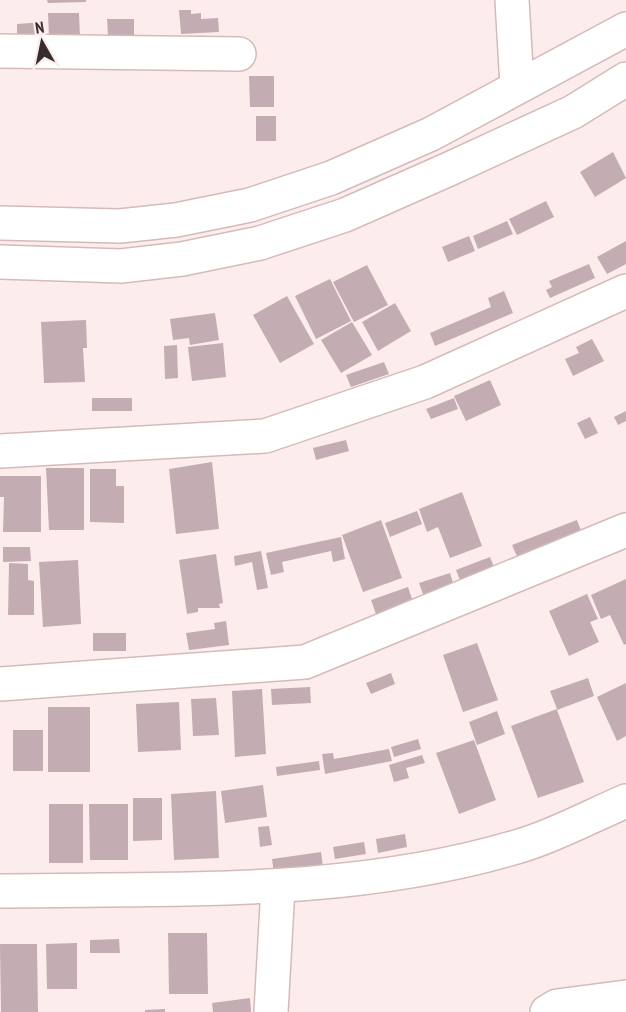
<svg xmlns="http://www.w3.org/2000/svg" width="626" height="1012" font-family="'PT Sans Narrow',sans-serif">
<rect width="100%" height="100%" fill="#fcedec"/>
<!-- building -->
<path fill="#c3acb2" d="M47,0h39v2l-38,1z
M179,10h12v4l10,-1v6l17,-1 1,14 -38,2z
M48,13h31l1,23 -31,1z
M107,19h27v17h-26z
M44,22l1,14 -28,1v-13z
M249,76h25v31h-24z
M256,116h20v25h-20z
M613,152l13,26 -31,19 -15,-25z
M546,201l8,16 -37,18 -8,-16z
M507,221l6,13 -35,15 -5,-13z
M469,236l6,15 -27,11 -6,-15z
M626,241v23l-19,10 -10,-17z
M589,264l6,14 -45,20 -4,-8 6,-3 -3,-6z
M367,265l21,40 -34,17 -21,-40z
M330,279l21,42 -35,18 -21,-43z
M504,291l9,22 -78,33 -5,-13 61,-26 -3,-9z
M287,296l27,48 -34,19 -27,-48z
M395,303l16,28 -33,20 -16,-29z
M215,313l4,27 -29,5 -1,-7 -16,2 -3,-21z
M86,320l1,28h-4l2,34 -41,1 -3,-61z
M352,322l20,33 -31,18 -20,-33z
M592,339l12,22 -31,15 -8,-17 14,-6 -3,-6z
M223,343l3,34 -34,4 -4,-34z
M177,345l1,33 -13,1 -1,-33z
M384,362l5,12 -38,13 -5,-12z
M490,380l11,25 -35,16 -12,-25z
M92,398h40v13h-40z
M454,398l4,11 -27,10 -5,-10z
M626,411v10l-8,4 -4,-8z
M590,417l8,16 -13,6 -8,-16z
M346,440l3,11 -33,9 -3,-12z
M212,462l7,67 -43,5 -7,-65z
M46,468h38v62h-35z
M90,469h26v17h8v37l-34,-1z
M0,476h41v56h-38l1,-35h-4z
M462,492l20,54 -32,12 -12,-31 -11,5 -8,-23z
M417,511l5,13 -32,13 -5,-14z
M381,520l21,58 -39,14 -21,-57z
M577,520l6,16 -64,25 -7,-16z
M341,537l4,22 -12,3 -2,-11 -49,11 2,10 -13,3 -5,-22z
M3,547h27l1,14 -28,1z
M261,551l7,37 -11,2 -5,-28 -17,4 -1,-10z
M216,554l7,49 -4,1 1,4h-22v4l-11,2 -8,-54z
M490,557l6,15 -34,13 -6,-15z
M78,560l3,64 -38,3 -4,-65z
M9,563l19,1v16l6,1v34h-26z
M450,573l4,13 -30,11 -5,-14z
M626,579v65l-2,1 -14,-30 -9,4 -10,-24z
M408,587l5,15 -37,12 -5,-14z
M587,594l11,25 -8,3 9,20 -30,14 -20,-45z
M226,621l3,24 -40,5 -3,-17 29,-4 -1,-6z
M93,633h33v18h-33z
M477,643l21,57 -35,12 -20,-57z
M391,673l4,11 -24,10 -5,-11z
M588,678l6,18 -37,14 27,72 -46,16 -27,-72 46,-17 -7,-18z
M626,683v53l-9,5 -20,-44z
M310,687l1,16 -39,2 -1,-16z
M262,689l4,65 -31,3 -3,-66z
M216,698l3,37 -26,1 -2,-37z
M179,702l2,48 -43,2 -2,-48z
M48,707h42v65h-42z
M497,711l8,23 -28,11 -8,-23z
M13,730h30v41h-30z
M418,739l3,10 -27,8 -3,-10z
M474,740l22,60 -37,14 -23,-61z
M389,749l3,12 -67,13 -3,-20 11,-1 1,6z
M422,755l3,8 -19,5 3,10 -15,4 -5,-17z
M319,761l1,9 -43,6 -1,-9z
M263,785l4,32 -42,6 -4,-32z
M216,791l3,67 -45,2 -3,-66z
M133,798h29v42l-29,1z
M49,804h34v59h-34z
M89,804h39v56h-38z
M269,826l3,19 -12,2 -2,-20z
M405,834l2,13 -29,6 -2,-14z
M364,842l2,12 -31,5 -2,-12z
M321,852l2,15 -49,7 -2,-15z
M168,933h39l1,61h-39z
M119,939l1,14h-30v-13z
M77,943v46h-30l-1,-45z
M0,944h37l1,68h-37z
M250,998l1,14h-38l-1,-9z
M165,1009v3h-20v-2z"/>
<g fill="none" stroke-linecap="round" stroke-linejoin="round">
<defs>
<path id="minor" d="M512,0l5,86
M0,51l239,3
M0,223l120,3 56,-6 74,-15 81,-27 100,-44 195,-105
M0,262l121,4 61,-7 78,-16 85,-28 102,-45 126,-58 53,-33
M0,451l265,-15 160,-54 201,-91
M0,684l305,-22 321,-132
M0,891c176,-3 356,6 526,-47 34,-11 67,-29 100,-43
M271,1012l7,-125
M547,1012l10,-6 69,-9"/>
</defs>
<!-- minor casing -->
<use href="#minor" stroke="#d4bbba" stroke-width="36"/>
<!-- minor -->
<use href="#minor" stroke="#fff" stroke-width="33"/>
</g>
<!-- north arrow -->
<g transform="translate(42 42) rotate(351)" stroke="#fcedec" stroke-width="4.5" paint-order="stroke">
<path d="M0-4.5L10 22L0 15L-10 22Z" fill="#372d2d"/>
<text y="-9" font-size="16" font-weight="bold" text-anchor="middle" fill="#372d2d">N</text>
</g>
</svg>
